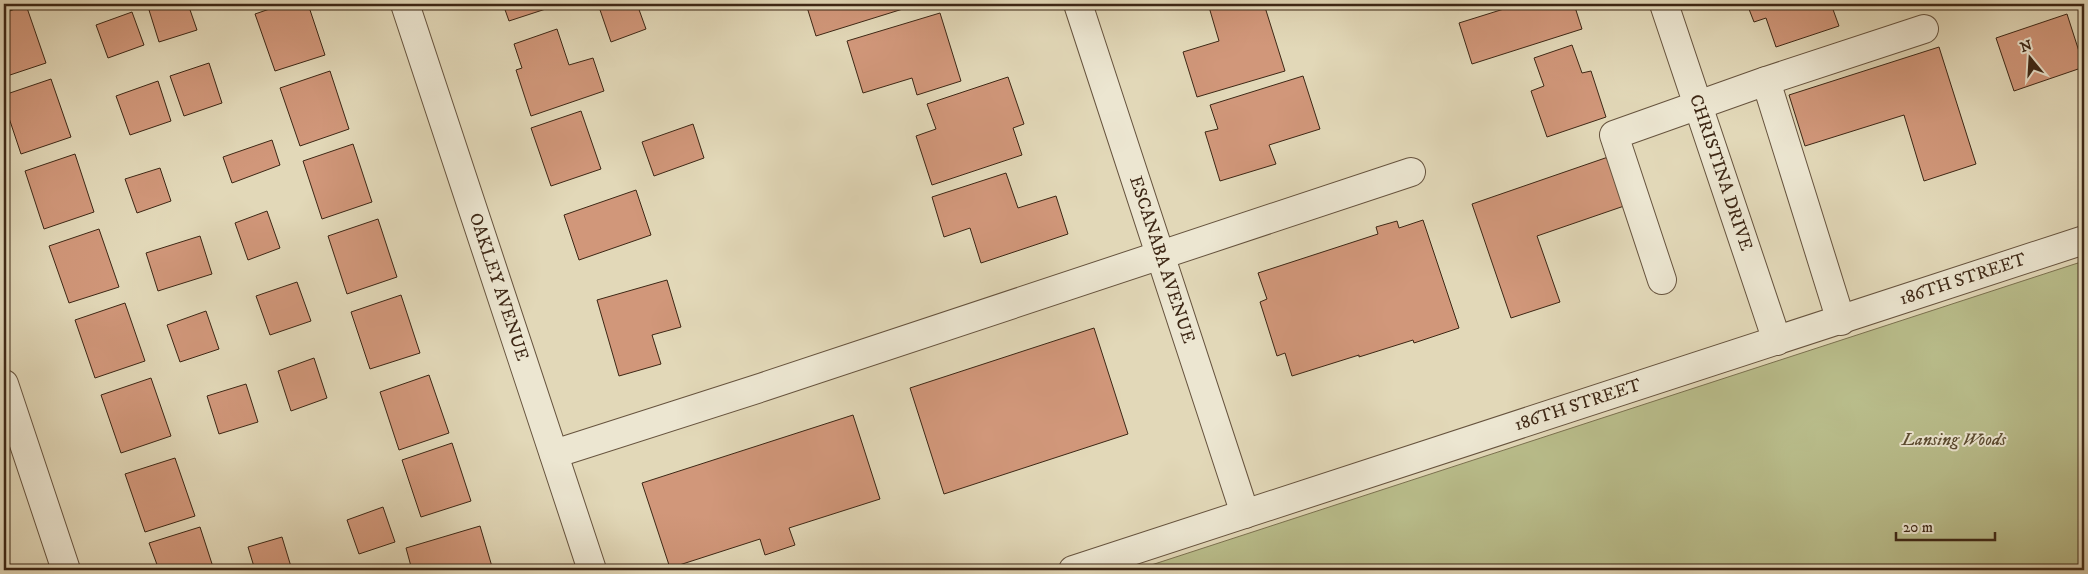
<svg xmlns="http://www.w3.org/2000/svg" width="2088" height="574" font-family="'IM FELL DW Pica',serif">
<rect width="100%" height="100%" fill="#e2d8b8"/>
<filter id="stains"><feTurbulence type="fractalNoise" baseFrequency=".004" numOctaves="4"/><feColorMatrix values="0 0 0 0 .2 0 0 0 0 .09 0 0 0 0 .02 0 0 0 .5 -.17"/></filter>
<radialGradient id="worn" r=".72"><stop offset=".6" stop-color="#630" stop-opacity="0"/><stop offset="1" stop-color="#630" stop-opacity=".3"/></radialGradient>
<!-- green -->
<path fill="#b9bd8b" stroke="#7b7250" d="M2084,261v309h-948z"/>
<!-- building -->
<path fill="#d1977a" stroke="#3d2715" d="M166,4h22l9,26 -38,12 -10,-32z
M284,4h24l17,51 -50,16 -20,-57z
M503,4h58l-52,17z
M598,4h39l9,25 -35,13z
M806,4h98l2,4 -90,28z
M1221,4h43l21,67 -88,26 -14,-45 36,-11 -10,-34z
M1506,4h68l8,25 -110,35 -13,-41 48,-15z
M1747,4h84l8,22 -63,21 -10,-29 -12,4z
M26,5l20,58 -42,14v-64z
M132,12l12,33 -36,13 -12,-33z
M940,13l21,68 -44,14 -5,-17 -49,15 -16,-52z
M2067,14l17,53 -70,24 -18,-53z
M557,29l12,36 24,-7 11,33 -73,25 -15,-46 6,-2 -8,-24z
M1572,45l10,28 9,-2 15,46 -59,20 -16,-46 13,-5 -10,-28z
M1939,47l37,117 -52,17 -20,-66 -99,31 -16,-51z
M209,63l13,40 -38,13 -14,-40z
M330,71l19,58 -49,17 -20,-58z
M1303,76l17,53 -51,16 7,19 -56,17 -15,-49 13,-3 -8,-24z
M1008,77l16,47 -11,4 9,27 -90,30 -16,-49 20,-7 -9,-25z
M51,79l20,58 -50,17 -17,-51v-8z
M158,81l13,40 -41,14 -14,-39z
M581,111l20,58 -50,17 -20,-58z
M693,124l11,34 -50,18 -12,-34z
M272,140l8,25 -48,18 -9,-26z
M353,144l19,58 -50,17 -19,-58z
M75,154l19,58 -50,17 -19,-58z
M1611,156l16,49 -90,31 23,66 -49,16 -39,-114z
M160,168l11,33 -34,12 -12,-34z
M1006,173l12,35 38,-12 12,38 -87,29 -11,-35 -26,9 -12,-40z
M636,190l15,45 -72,25 -15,-45z
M267,211l13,37 -32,12 -13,-37z
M378,219l19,58 -50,17 -19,-58z
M1423,220l36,108 -45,15 -1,-3 -54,17v-2l-67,21 -7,-23 -8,3 -17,-54 7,-3 -9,-26 120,-39 -2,-7 21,-6 2,7z
M99,229l20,58 -50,16 -20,-57z
M200,236l12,38 -54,17 -12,-38z
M667,280l14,47 -29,8 9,29 -42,12 -22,-76z
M297,282l14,39 -41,14 -14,-39z
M401,295l19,58 -50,16 -19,-57z
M125,303l20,58 -50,17 -20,-58z
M206,311l13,38 -39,13 -13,-37z
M1094,328l34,106 -184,60 -34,-106z
M314,358l13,40 -36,13 -13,-40z
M429,375l20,58 -50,17 -19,-58z
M151,378l20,58 -50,17 -20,-58z
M246,384l12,38 -39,12 -12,-38z
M853,415l27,84 -91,29 6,17 -30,10 -5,-16 -90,29 -28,-85z
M452,443l19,58 -50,16 -19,-57z
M175,458l20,58 -50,16 -20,-58z
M383,507l12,35 -36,12 -12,-34z
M480,526l13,44h-81l-6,-22z
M200,527l14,43h-55l-10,-27z
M282,537l10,33h-37l-7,-23z"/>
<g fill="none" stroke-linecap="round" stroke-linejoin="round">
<defs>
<g id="minor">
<path id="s1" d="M405,4l187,566"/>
<path id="s2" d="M1078,4l167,510"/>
<path id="s3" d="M1664,4l113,337"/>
<path d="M1766,81l75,240"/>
<path d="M1662,280l-48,-145 152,-54 158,-52"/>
<path d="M4,384l62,186"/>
<path d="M554,454l209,-67 648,-215"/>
<path id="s4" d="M1073,570l1011,-330"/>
</g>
</defs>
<!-- minor casing -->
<use href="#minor" stroke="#66533e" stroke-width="30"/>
<!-- minor -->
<use href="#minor" stroke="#ece6d1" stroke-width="28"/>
</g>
<g text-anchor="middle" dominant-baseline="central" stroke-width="4" stroke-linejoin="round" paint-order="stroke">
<!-- street labels -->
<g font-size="18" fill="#3d2715" stroke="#ece6d1">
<text stroke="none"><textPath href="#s3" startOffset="178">CHRISTINA DRIVE</textPath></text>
<text stroke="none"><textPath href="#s2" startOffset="269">ESCANABA AVENUE</textPath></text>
<text stroke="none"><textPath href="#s4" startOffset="936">186TH STREET</textPath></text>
<text stroke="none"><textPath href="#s1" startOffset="298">OAKLEY AVENUE</textPath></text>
<text stroke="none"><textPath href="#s4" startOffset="531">186TH STREET</textPath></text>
</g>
<!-- park labels -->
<g font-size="18" font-style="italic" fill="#5c4c32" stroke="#ece6d1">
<text x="1954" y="440">Lansing Woods</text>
</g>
</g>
<!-- margin -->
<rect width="2088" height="574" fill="none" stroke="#e2d8b8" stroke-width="20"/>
<rect x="5" y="5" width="2078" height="564" fill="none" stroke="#3d2715" stroke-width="2.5"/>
<rect x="10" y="10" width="2068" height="554" fill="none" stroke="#3d2715"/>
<!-- north arrow -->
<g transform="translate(2030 58) rotate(342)" stroke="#ece6d1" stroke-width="4" paint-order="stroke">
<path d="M0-4L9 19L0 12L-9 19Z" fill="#3d2715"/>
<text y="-8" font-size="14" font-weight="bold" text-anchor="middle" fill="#3d2715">N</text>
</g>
<!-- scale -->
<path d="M1896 532v8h99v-8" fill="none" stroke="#3d2715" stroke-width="2.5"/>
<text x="1903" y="532" font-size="15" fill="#3d2715" stroke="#ece6d1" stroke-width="4" paint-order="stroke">20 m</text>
<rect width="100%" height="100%" filter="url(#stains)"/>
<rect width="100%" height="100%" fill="url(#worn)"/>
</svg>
